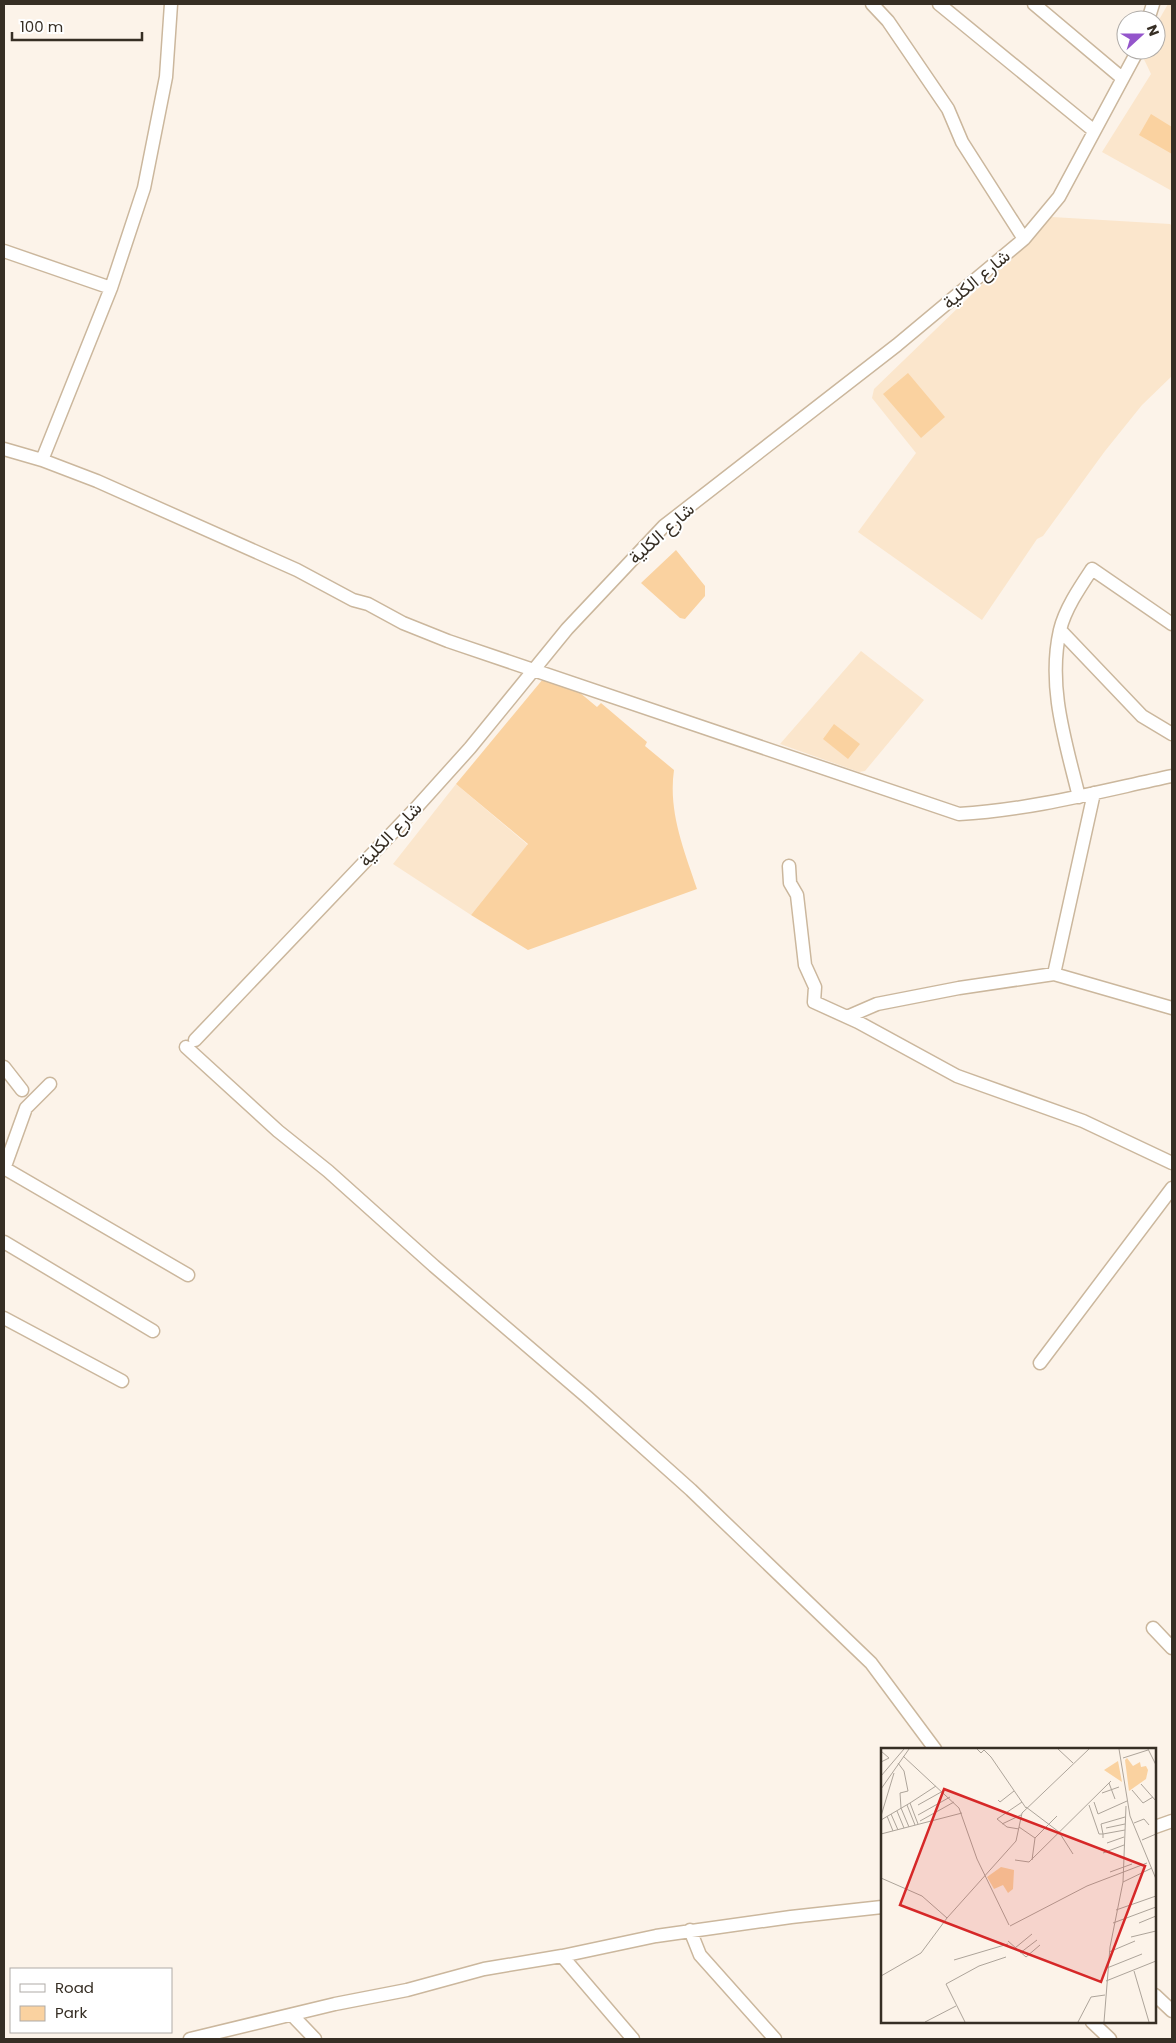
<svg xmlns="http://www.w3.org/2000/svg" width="1176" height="2043" font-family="Poppins,Vazirmatn,sans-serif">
<rect width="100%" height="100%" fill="#fcf3e9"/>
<!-- built -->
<path fill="#fbe6cc" d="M1168,4h4v187l-70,-39 49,-78 -10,-21 2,-3h13v-25z
M1052,217l118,7 2,2v150l-30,29 -37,46 -62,85 -6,3 -55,81 -124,-88 58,-79 -44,-55 2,-9z
M861,651l63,49 -59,71 -6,1 -79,-28z
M456,784l72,61 -57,70 -78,-51z"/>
<!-- green -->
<path fill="#fad2a0" d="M1151,114l21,13v27l-33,-19z
M908,373l37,44 -24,21 -38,-44z
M676,550l29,36v10l-20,23 -5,-1 -39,-35z
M543,679l30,8 24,20 4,-4 46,39 -2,4 29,24c-6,42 10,80 23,119l-169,61 -57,-35 57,-71 -72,-60z
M834,724l26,20 -12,15 -25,-20z"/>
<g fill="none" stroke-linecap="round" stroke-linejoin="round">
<defs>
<path id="minor" d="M872,4l16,17 60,88 14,33 62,97
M939,4l154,126
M1034,4l88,74
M1148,20l5,-16
M4,251l107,37
M4,449l38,11 55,21 200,89 56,30 15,4 35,19 45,18 511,173c72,-4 142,-23 213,-38
M42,460l69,-172 33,-100 22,-111 5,-73
M1060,630l82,86 30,18
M1079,797c-13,-54 -32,-110 -19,-167 5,-21 20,-43 32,-61l80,55
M789,866l1,17 7,12 8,70 10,22 -1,15 44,20 99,54 126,45 89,42
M1054,974l40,-181
M847,1017l30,-13 82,-16 95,-14 118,34
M195,1040l221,-232 54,-60 97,-119 97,-103 233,-181 127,-106 35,-42 79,-147
M186,1047l92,84 50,40 106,95 153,131 104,93 180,173 64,86
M4,1067l18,23
M4,1168l184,107
M4,1169l22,-61 24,-24
M4,1242l149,89
M4,1318l118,63
M1040,1363l132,-175
M1153,1628l19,20
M1155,1827l17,-6
M690,1930l10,25 75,84
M562,1956l71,83
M1155,1995l17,16
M292,2015l23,24
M1092,2022l18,17
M190,2039l145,-35 72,-14 77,-21 78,-13 94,-20 135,-19 91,-10"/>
</defs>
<!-- minor casing -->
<use href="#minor" stroke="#cbb79d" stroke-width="15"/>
<!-- minor -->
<use href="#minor" stroke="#fff" stroke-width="12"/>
</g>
<g text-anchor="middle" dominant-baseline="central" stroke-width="4" stroke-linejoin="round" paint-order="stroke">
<!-- street labels -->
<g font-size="18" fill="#362e24" stroke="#fff">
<text transform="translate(976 279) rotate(-40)">شارع الكلية</text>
<text transform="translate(661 533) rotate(-42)">شارع الكلية</text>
<text transform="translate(390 834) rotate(-46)">شارع الكلية</text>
</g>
</g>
<!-- overview -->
<g transform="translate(881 1748)">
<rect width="275" height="275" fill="#fcf3e9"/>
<path d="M246,10l6,8 7,-4 1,5 5,-1 2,4 -2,9 -17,12 -4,-31zM237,13l4,21 -18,-12zM120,119l13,3 -1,19 -5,4 -5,-8 -9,4 -7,-12z" fill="#fad2a0"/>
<path fill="none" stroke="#ada49a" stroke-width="1" d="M96,1l4,4 3,-3 7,7 35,51M177,1l15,14M238,1l11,67 26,63M267,1l8,16M0,3l8,7 -8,4M22,8l56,52 18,51 32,66M242,10l25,-8M17,15l6,8 4,20 -8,2 1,15M0,28l23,-27M228,35l6,16M260,36l15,17M0,41l28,-40M251,42l11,13 10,-6M221,45l17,-6M117,52l2,2 14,-11M213,54l4,12 29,-13M29,55l26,-17M26,57l8,20M37,57l25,-14M208,57l10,29h4l-2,-10 24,-7M145,59l33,25 14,22M20,60l8,19M16,63l7,17M10,66l7,16M37,67l32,-18M0,68l13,-43M6,68l6,15M0,72l29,-17 8,21M39,73l34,-19M253,75l10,-4 5,6M121,76l19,-9M138,79l16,11M225,80l19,-4M138,81l-12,-2 -10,-8 25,-17M0,86l81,-21M222,90v-4l22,-4M261,92l14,-6M226,95l17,-6M222,105l21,-8M134,112l14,2 82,-81M151,112l3,-22 22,-22M229,124l22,-8M0,130l41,18 25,22M242,134l29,-14M235,162l40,-14M232,175l43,-16M258,175l17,-7M129,178l77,-40 60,-23M250,189l25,-6M127,193l18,16 14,-12M134,200l17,-14M228,204l26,-11M139,205l17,-13M73,212l54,-16M226,220l35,-14M253,223l15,51M0,228l40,-23 26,-35 69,-77 6,-28 67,-64M225,233l50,-20M44,274l31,-16M84,274l-19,-38 33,-18 27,-9M197,274l13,-25 14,-2M223,274l6,-75 13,-65 3,-76"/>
<path fill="#d62828" fill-opacity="0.15" stroke="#d62828" stroke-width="2.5" d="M63,41l201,77 -44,116 -201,-77z"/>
<rect width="275" height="275" fill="none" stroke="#362e24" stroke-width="2.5"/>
</g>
<!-- border -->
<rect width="1176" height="2043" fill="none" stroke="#362e24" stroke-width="10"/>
<!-- legend -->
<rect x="10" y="1968" width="162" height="65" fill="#ffffff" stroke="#afaba7"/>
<rect x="20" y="1984" width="25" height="8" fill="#ffffff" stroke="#afaba7"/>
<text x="55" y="1993" font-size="15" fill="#362e24">Road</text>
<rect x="20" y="2006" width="25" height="15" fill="#fad2a0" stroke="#afaba7"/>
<text x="55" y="2018" font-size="15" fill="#362e24">Park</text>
<!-- north arrow -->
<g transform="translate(1141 35) rotate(69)"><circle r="24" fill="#ffffff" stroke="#afaba7"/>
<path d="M0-4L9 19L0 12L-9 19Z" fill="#9455cb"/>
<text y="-8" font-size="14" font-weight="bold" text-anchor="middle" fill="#362e24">N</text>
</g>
<!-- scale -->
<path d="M12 32v8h130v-8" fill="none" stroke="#362e24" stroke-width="2.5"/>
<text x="20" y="32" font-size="15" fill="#362e24" stroke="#ffffff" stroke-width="4" paint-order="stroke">100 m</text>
</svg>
